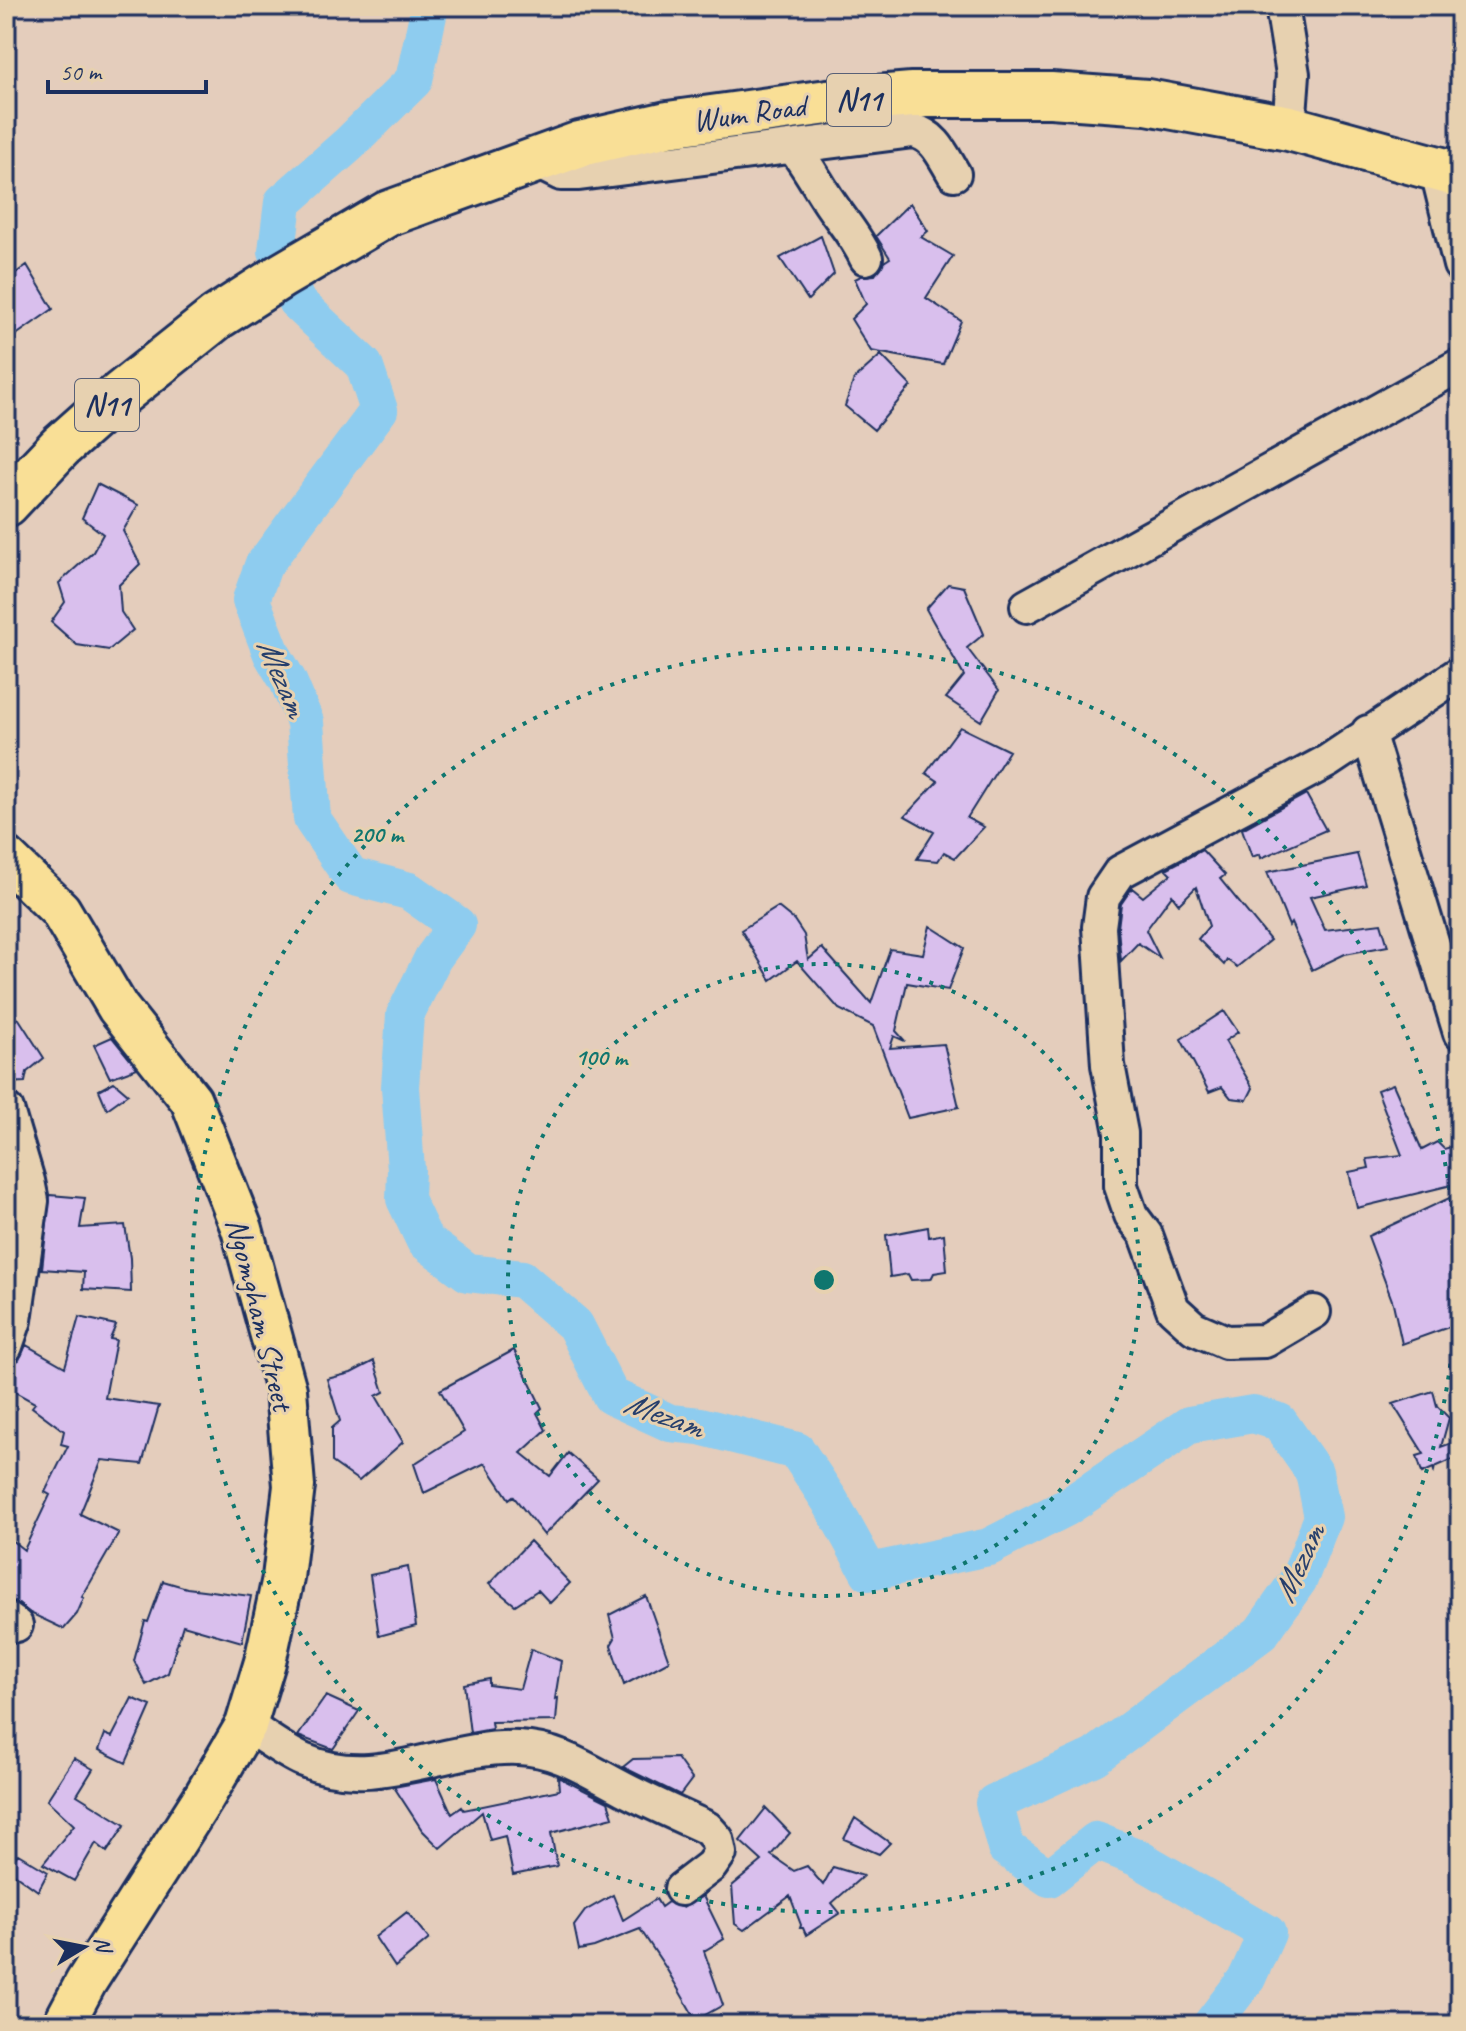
<svg xmlns="http://www.w3.org/2000/svg" width="1466" height="2031" font-family="Caveat,sans-serif">
<rect width="100%" height="100%" fill="#e4cdbc"/>
<filter id="ink" filterUnits="userSpaceOnUse"><feTurbulence type="fractalNoise" baseFrequency=".0125" numOctaves="2"/><feDisplacementMap in="SourceGraphic" scale="16" xChannelSelector="R" yChannelSelector="G"/><feConvolveMatrix kernelMatrix="1 2 1 2 8 2 1 2 1" color-interpolation-filters="sRGB"/></filter>
<g filter="url(#ink)">
<g fill="none" stroke-linecap="round" stroke-linejoin="round">
<!-- river -->
<path stroke="#8eccef" stroke-width="38" d="M430,6l-16,74 -65,64 -66,58 -6,49 19,50 68,64 15,45 -116,156 -12,34 21,54 16,27 17,41 7,97 39,57 58,15 48,34 -24,33 -28,57 -5,72 6,83 -1,29 20,42 43,32 54,6 53,46 36,71 59,27 30,3 97,25 33,50 39,71 120,-25 78,-40 122,-82 64,-11 26,8 35,50 9,45 -24,62 -38,54 -167,124 -100,46 12,45 43,30 47,-37 40,16 131,76 -20,45 -36,47"/>
</g>
<!-- building -->
<path fill="#d9bfed" stroke="#1b2f5e" stroke-width="2" d="M910,203l18,28 -7,6 32,19 -27,42 35,23 -18,43 -72,-13 -20,-32 15,-15 -11,-25 6,-3 14,-1 9,-13 6,-4 -14,-22z
M821,236l13,38 -26,26 -28,-42z
M27,265l26,44 -47,33v-49l8,-5 -5,-10z
M881,355l30,31 -37,44 -29,-24 9,-27z
M97,484l41,21 -15,26 17,33 -21,21 2,27 12,18 -24,20 -32,-5 -26,-23 14,-20 -6,-19 34,-31 10,-18 -21,-16z
M948,584l16,3 20,47 -17,14 32,42 -18,31 -35,-23 18,-22 -38,-67z
M960,727l49,24 -42,67 17,9 -29,31 -11,-6 -6,9 -21,-2 17,-27 -29,-16 33,-35 -12,-8z
M1306,794l20,36 -65,28 -1,-4 -8,3 -10,-28z
M1202,850l23,25 -5,4 50,61 -33,27 -10,-7 -3,5 -26,-26 11,-13 -13,-39 -17,17 -7,-9 -26,35 14,28 -22,-15 -17,18 -3,-33 3,-24 11,-16 11,9 28,-23 -5,-5z
M1357,854l9,31 -56,12 15,33 56,-7 7,23 -43,8 -33,16 -21,-47 -2,3 -22,-54z
M778,907l16,13 10,15 4,25 14,-12 49,55 19,-54 33,5 7,-28 34,22 -16,42 -41,-7 -11,48 9,10 -11,-5 -4,12 54,-4 15,63 -51,11 -35,-92 -34,-17 -42,-48 -26,19 -30,-50z
M1224,1011l14,21 -13,9 28,47 -6,12 -16,-2 -9,-11 -13,5 -28,-53z
M6,1014l13,5 25,39 -17,14 -2,10 -19,1z
M112,1037l25,31 -27,10 -16,-33z
M114,1082l14,12 -21,15 -8,-19z
M1393,1084l29,66 15,-8 7,7 7,-2 9,36 -103,25 -8,-36 20,-4 -2,-9 35,-4 -25,-65z
M1460,1193v130l-58,21 -9,-41 -25,-67z
M50,1195l35,3 -5,30 45,-3 5,33 1,34 -48,-3 1,-17 -42,-3z
M928,1227l1,10 15,-3 3,37 -13,2 -3,6 -20,1 -3,-6 -18,3 -4,-42z
M79,1317l37,8 -6,14 6,1 -11,58 54,8 -17,58 -40,-4 -22,54 39,19 -37,64 2,1 -7,16 -13,15 -34,-16 -14,-11 -10,-3v-63l18,14 26,-55 -5,-3 23,-46 -7,-2 3,-13 -32,-24 3,-4 -29,-16v-21l13,-6 7,-15 39,22z
M514,1350l28,58 -5,5 9,17 -25,23 29,23 18,-23 30,26 -54,56 -31,-39 -4,3 -24,-36 -61,30 -10,-29 50,-32 -24,-42z
M374,1361l10,31 -8,4 27,46 -44,39 -27,-19v-34l8,-7 -13,-42 24,-6z
M1433,1391l4,15 12,12 -8,29 19,-7v16l-25,11 -1,4 -1,-3 -11,5 -5,-17 7,-2 -31,-50z
M530,1541l40,42 -20,20 -12,-13 -23,15 -26,-21z
M408,1567l8,59 -37,10 -9,-61z
M163,1581l24,7 64,8 -9,46 -59,-17 -15,48 -22,12 -12,-24 11,-40 3,1z
M646,1596l23,65 -45,24 -13,-40 4,-7 -6,-23z
M531,1649l30,12 -6,38 3,-1 -2,23 -65,1 1,7 -22,4 -6,-49 25,-5v6l31,4z
M326,1696l33,15 -26,38 -35,-13z
M132,1698l19,8 -25,57 -27,-13 6,-16 7,3z
M74,1758l19,11 -16,26 48,30 -18,27 -11,-9 -22,38 -31,-17 31,-39 -27,-25z
M677,1758l15,21 -12,16 -57,-28 10,-8z
M558,1777l50,25 5,15 -62,16 6,33 -44,9 -8,-39 -15,4 -8,-28 -42,36 -18,-18 -28,-43 42,-8 16,35 10,-7 2,3 95,-20z
M766,1808l24,25 -19,22 23,16 13,-5 16,19 10,-18 30,9 -31,27 8,10 -34,22 -3,-7h-3l1,-3 -11,-29 -46,34 -9,-6 -3,-38 30,-25 -22,-20z
M855,1818l35,25 -11,11 -35,-15z
M18,1854l30,18 -10,19 -32,-23z
M613,1895l10,25 33,-21 5,8 7,-5 15,6 20,-12 21,43 -20,12 19,54 -27,15 -30,-52 -26,-39 -46,18 -15,3 -5,-24 11,-15z
M407,1912l22,27 -34,28 -20,-30z"/>
<g fill="none" stroke-linecap="round" stroke-linejoin="round">
<defs>
<path id="minor" d="M1282,6l11,68 -4,54
M793,147c14,17 23,35 35,53 13,20 28,36 38,58
M533,160l28,14h18l334,-43c22,4 30,25 41,43
M1436,167l24,98
M1027,606l433,-241
M1368,732l92,301
M1314,1312l-49,29 -39,1 -32,-14 -21,-19 -27,-74 -15,-20 -10,-29v-53l-13,-68 -9,-138 4,-30 17,-25 208,-111 132,-88
M6,1346l9,-26 17,-119 -4,-20 -21,-71
M6,1618l10,7
M246,1725c18,11 37,26 57,35 74,32 140,-15 215,-12 40,1 71,23 106,41 27,14 55,26 83,39l10,11 3,14 -9,13 -30,23"/>
<path id="major" d="M6,858l54,52 58,98 73,92 51,129 44,161 8,96 -11,92 -18,84 -19,63 -42,72 -118,185 -23,43"/>
<path id="highway" d="M6,504l54,-57 54,-48 103,-82 64,-41 106,-62 193,-70 88,-20 160,-22 84,-7h139l96,7 142,26 171,47"/>
</defs>
<!-- minor casing -->
<use href="#minor" stroke="#1b2f5e" stroke-width="38"/>
<!-- major casing -->
<use href="#major" stroke="#1b2f5e" stroke-width="46"/>
<!-- highway casing -->
<use href="#highway" stroke="#1b2f5e" stroke-width="50"/>
<!-- minor -->
<use href="#minor" stroke="#e7d1b0" stroke-width="32"/>
<!-- major -->
<use href="#major" stroke="#f9df96" stroke-width="40"/>
<!-- highway -->
<use href="#highway" stroke="#f9df96" stroke-width="44"/>
</g>
</g>
<!-- distance rings -->
<g fill="none" stroke="#0f766e" stroke-width="4" stroke-dasharray="4 8">
<circle cx="824" cy="1280" r="316"/>
<circle cx="824" cy="1280" r="632"/>
</g>
<g text-anchor="middle" dominant-baseline="central" stroke-width="6" stroke-linejoin="round" paint-order="stroke">
<!-- shield labels -->
<g fill="#e7d1b0" stroke="#586077" stroke-width="2">
<rect x="827" y="74" width="64" height="52" rx="6"/>
<rect x="75" y="379" width="64" height="52" rx="6"/>
</g>
<g font-size="30" font-weight="bold" fill="#1b2f5e">
<text x="859" y="100">N11</text>
<text x="107" y="405">N11</text>
</g>
<!-- street labels -->
<g font-size="32" fill="#1b2f5e" stroke="#e7d1b0">
<text transform="translate(749 113) rotate(-8)">Wum Road</text>
<text transform="translate(260 1314) rotate(76)">Ngomgham Street</text>
</g>
<!-- water labels -->
<g font-size="34" font-style="italic" fill="#263f6c" stroke="#e7d1b0">
<text transform="translate(283 677) rotate(67)">Mezam</text>
<text transform="translate(664 1414) rotate(20)">Mezam</text>
<text transform="translate(1298 1563) rotate(-65)">Mezam</text>
</g>
</g>
<circle cx="824" cy="1280" r="12" fill="#0f766e" stroke="#e7d1b0" stroke-width="4"/>
<g font-size="24" text-anchor="middle" font-weight="bold" fill="#0f766e" stroke="#e7d1b0" stroke-width="6" stroke-linejoin="round" paint-order="stroke">
<text x="377" y="842">200 m</text>
<text x="601" y="1065">100 m</text>
</g>
<!-- margin -->
<rect width="1466" height="2031" fill="none" stroke="#e7d1b0" stroke-width="32"/>
<rect x="16" y="16" width="1434" height="1999" fill="none" stroke="#1b2f5e" stroke-width="3" filter="url(#ink)"/>
<!-- north arrow -->
<g transform="translate(84 1947) rotate(80)" stroke="#e7d1b0" stroke-width="6" paint-order="stroke">
<path d="M0-6L14 30L0 20L-14 30Z" fill="#1b2f5e"/>
<text y="-12" font-size="22" font-weight="bold" text-anchor="middle" fill="#1b2f5e">N</text>
</g>
<!-- scale -->
<path d="M48 80v12h158v-12" fill="none" stroke="#1b2f5e" stroke-width="4"/>
<text x="60" y="80" font-size="24" fill="#1b2f5e" stroke="#e7d1b0" stroke-width="6" paint-order="stroke">50 m</text>
</svg>
